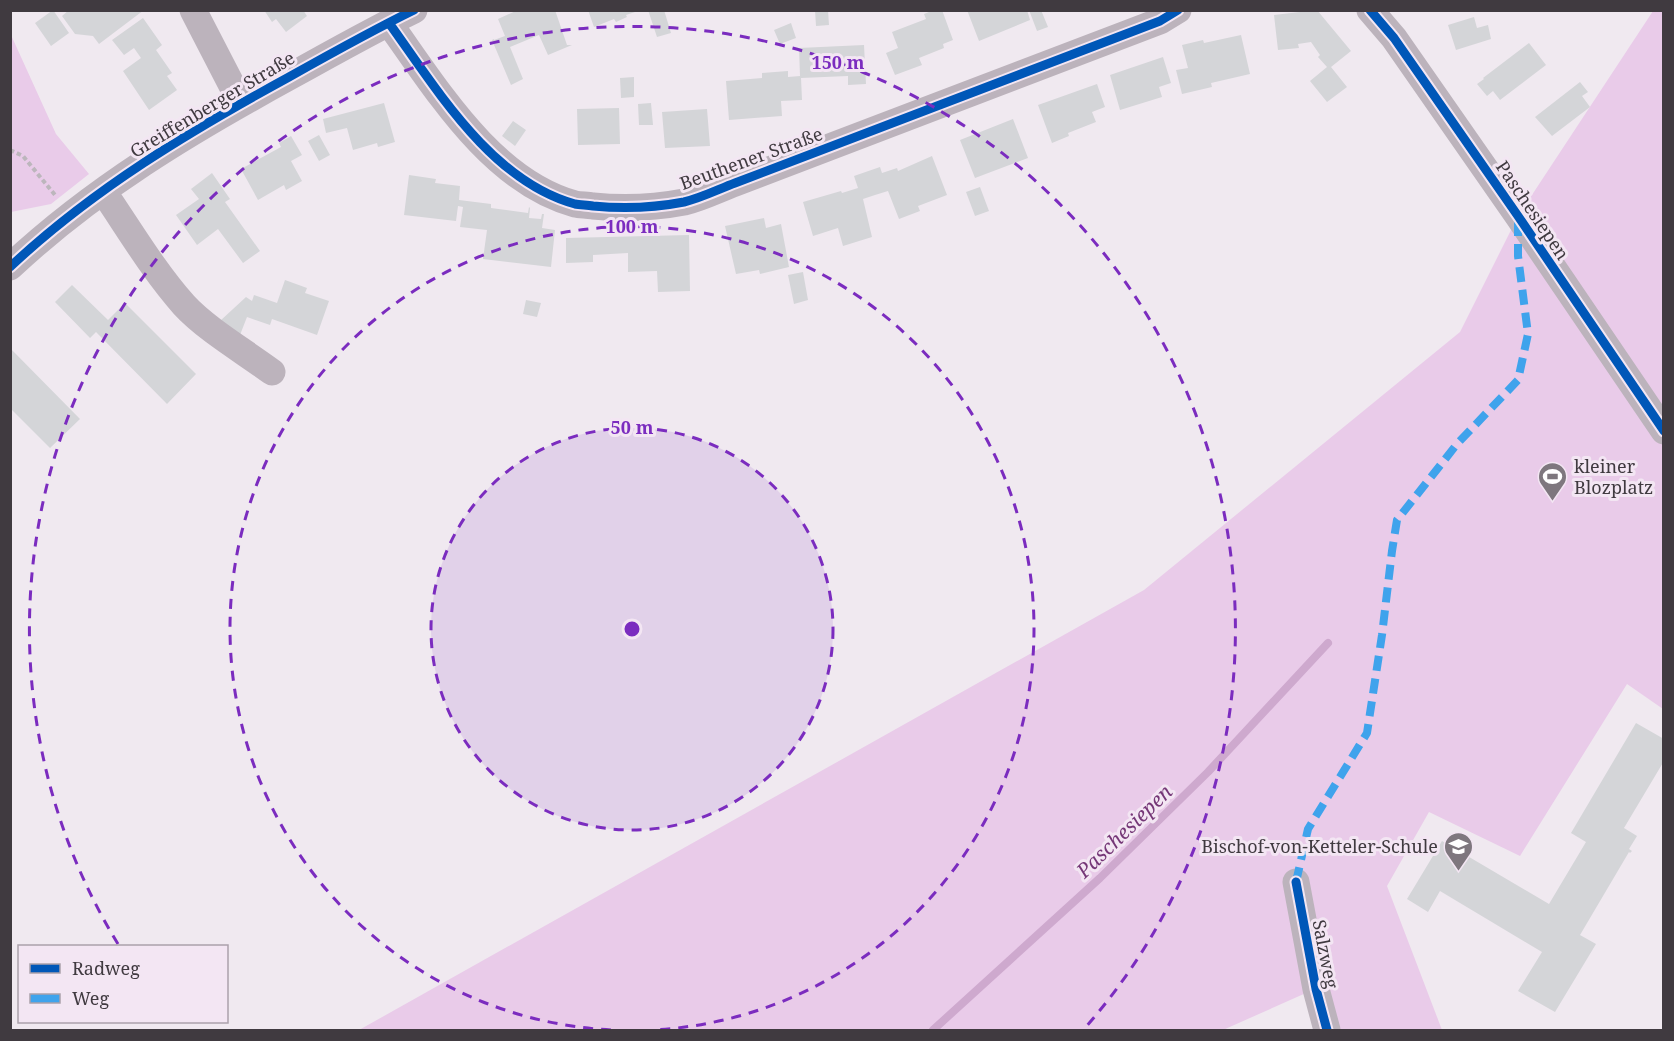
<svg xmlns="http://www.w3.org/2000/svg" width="1674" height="1041" font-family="'Noto Serif',serif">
<rect width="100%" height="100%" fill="#f0e9f0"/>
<!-- green -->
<path fill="#e9cbe9" d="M1653,11h10v698l-36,-25 -107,172 -91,-44 -42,74 55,144h-115l-12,-41 -92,41h-864l785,-440 316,-258 58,-116z
M11,35l45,99 33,40 -38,30 -40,8z"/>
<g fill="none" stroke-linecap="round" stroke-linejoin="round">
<!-- stream -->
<path stroke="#cea9ce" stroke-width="8" d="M933,1030l167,-152 108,-106 120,-129"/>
</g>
<!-- building -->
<path fill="#d4d5d8" d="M53,10l16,23 -18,13 -16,-23z
M69,10h75l-45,34 -6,-8 -18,-2 -13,-18z
M264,10h39l4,6 -21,16 -10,-13 -4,3z
M518,10h37l12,35h5l-24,10 -9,-20 -29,12 13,32 -12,6 -19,-45 2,-1v1l11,-4 -7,-17z
M588,10h50v1l-12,4 1,2 -11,5 -2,-3 -20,8z
M648,10h16l7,23 -14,4z
M815,10h13l1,15 -13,1z
M934,10h8l11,30 -10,4 1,4 -25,10 3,7 -27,10 -9,-22 12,-5 -6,-16 34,-13 -2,-5z
M967,10h60l3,10 -51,21z
M1029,10h12l7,17 -11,4z
M1317,10l34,41 -20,16 16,20 -20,15 -17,-21 17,-14 -9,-10 2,-2 -9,-13 -13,2 1,4 -21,2 -4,-35z
M1474,17l3,11 11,-3 3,14 -35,11 -8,-25z
M143,18l19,27 -6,5 16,23 -5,3 10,14 -28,20 -26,-39 18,-13 -7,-10 -10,7 -12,-15z
M791,23l5,15 -16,6 -6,-14z
M1241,35l9,39 -39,9 1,4 -30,7 -6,-24 12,-2 -6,-23 21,-5 1,3z
M1529,43l17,22 -46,35 -7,-9 -6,5 -10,-12 7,-5 -1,-1z
M864,45l2,39 -18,1v-9l-47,2 1,22 -21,1 1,15 -53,4 -3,-39 36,-3v-5l26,-2v6l12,-1 -1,-28z
M1163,57l8,26 -12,4 3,10 -42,13 -10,-35z
M634,77v20l-13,1 -1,-20z
M1580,82l8,10 -6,4 8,11 -38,29 -17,-19z
M1097,84l8,23 -13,5 4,10 -28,11 1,3 -17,7 -14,-38z
M384,103l11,39 -17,5 -1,-4 -24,7 -6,-22 -21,5 -3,-14z
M651,103l2,22h-14l-1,-21z
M619,108l1,36 -42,1 -1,-36z
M707,109l3,37 -45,2 -3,-36z
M1013,119l15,39 -53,20 -15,-38z
M513,121l13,9 -11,16 -13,-10z
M319,135l11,20 -11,6 -11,-20z
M291,136l11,19 -11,6 11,20 -16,9 -2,-5 -26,15 -17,-31 40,-22 -2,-4z
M932,156l15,39 -29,11 2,5 -21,8 -11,-28 -13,4 -12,4 9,38 -29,9 -5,-18 -25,8 -10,-34 38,-11 1,2 16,-5 -4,-12 26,-9 2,6 15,-5 1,3z
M212,173l18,26 -5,3 35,49 -17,12 -25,-34 -21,16 -21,-30 23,-16 -8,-10z
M409,175l27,4 -1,4 25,3 -1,14 32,4v4l37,5 1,-6 1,1 -1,10 12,1 1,-5h2l-2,14 13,2 -4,37 -68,-8 4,-29 -27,-3 3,-20 -5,-1 -2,15 -52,-6z
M980,187l9,24 -14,5 -9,-24z
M764,218l2,10 15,-4 8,43 -29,7 -1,-4 -23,4 -11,-48z
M689,235l1,56 -32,1 -1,-21 -29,1v-19l-35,2v7l-27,1v-25z
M803,272l5,28 -14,4 -6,-29z
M285,280l22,8 -2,5 24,8 -12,34 -45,-16 -2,6 -23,-8 -7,18 -20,-14 26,-24 6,4 2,-6 23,8z
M72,285l36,35 17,-17 71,71 -29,30 -71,-72 -6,6 -35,-36z
M526,300l15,3 -4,14 -14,-3z
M10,348l70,71 -30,29 -40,-40z
M1636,723l28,16v22l-40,67 13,8 -8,13 3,2 -2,2 -1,-1 -49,83 16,9 -41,68 -37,-21 24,-39 -102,-61 -12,21 -21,-13 35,-58 107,63 37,-62 -15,-9z"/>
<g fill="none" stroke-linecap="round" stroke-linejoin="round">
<!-- path -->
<path stroke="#bcb6bc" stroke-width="4" stroke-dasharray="4.5 3" stroke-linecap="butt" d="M10,150l13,6 32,39"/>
<!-- street -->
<path stroke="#bcb3bc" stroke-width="27" d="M193,10l48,93
M1370,10l24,28 124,178 146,215
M389,23c47,65 102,158 186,181 5,1 12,1 18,2 31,3 60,2 91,-4 17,-4 35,-13 51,-19l425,-162 18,-11
M103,191c26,38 50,79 81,114 22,24 61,47 88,67
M10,267c83,-78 180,-136 279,-190 41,-23 82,-46 125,-67
M1296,882l20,107 11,41"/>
<!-- quiet -->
<path stroke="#3fa3ec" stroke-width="8" stroke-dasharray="15 8" stroke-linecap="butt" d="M1296,882l12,-53 59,-96 15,-98 10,-84 5,-31 60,-76 61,-64 10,-46 -10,-78v-39"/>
<defs>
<path id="cycleway" d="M1370,10l24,28 124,178 146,215
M389,23c47,65 102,158 186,181 5,1 12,1 18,2 31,3 60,2 91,-4 17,-4 35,-13 51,-19l425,-162 18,-11
M10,267c83,-78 180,-136 279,-190 41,-23 82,-46 125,-67
M1296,882l20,107 11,41"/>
</defs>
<!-- cycleway casing -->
<use href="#cycleway" stroke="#f3e6f3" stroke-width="13"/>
<!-- cycleway -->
<use href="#cycleway" stroke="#0057b8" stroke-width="9"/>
</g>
<!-- distance rings -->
<circle cx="632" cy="629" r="201" fill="#7b2cbf" fill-opacity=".12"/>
<g fill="none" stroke="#7b2cbf" stroke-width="3" stroke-dasharray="10 8">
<circle cx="632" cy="629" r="201"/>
<path d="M611 1030A402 402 0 1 1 653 1030"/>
<path d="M118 944A603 603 0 1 1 1084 1029"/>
</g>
<!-- icons -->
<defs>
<symbol id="stadium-pin" viewBox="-11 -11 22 30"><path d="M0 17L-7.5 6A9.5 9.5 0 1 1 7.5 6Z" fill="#7e777e" stroke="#f3e6f3"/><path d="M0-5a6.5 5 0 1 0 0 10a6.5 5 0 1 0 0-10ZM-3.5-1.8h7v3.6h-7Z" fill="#fff"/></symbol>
<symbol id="school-pin" viewBox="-11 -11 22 30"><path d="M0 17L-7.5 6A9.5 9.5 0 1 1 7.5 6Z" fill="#7e777e" stroke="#f3e6f3"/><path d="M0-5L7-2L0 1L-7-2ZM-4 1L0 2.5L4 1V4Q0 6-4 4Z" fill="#fff"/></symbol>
</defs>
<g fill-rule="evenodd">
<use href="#stadium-pin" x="1536" y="460" width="33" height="45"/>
<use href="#school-pin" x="1442" y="830" width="33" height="45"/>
</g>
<g text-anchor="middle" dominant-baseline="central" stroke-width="6" stroke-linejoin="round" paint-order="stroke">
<!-- street labels -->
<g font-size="18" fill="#403a40" stroke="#f3e6f3">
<text transform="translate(212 104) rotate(-31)">Greiffenberger Straße</text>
<text transform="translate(751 158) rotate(-20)">Beuthener Straße</text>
<text transform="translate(1533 210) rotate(56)">Paschesiepen</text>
<text transform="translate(1326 954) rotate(79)">Salzweg</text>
</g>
<!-- poi labels -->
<g font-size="18" fill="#403a40" stroke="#f3e6f3" text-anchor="start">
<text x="1574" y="466">kleiner<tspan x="1574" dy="21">Blozplatz</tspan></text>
<text x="1438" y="846" text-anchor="end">Bischof-von-Ketteler-Schule</text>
</g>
<!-- water labels -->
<g font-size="20" font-style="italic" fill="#753777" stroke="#f3e6f3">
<text transform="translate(1124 831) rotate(-44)">Paschesiepen</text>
</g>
</g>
<circle cx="632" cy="629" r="9" fill="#7b2cbf" stroke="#f3e6f3" stroke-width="3"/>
<g font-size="18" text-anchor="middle" font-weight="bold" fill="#7b2cbf" stroke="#f3e6f3" stroke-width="6" stroke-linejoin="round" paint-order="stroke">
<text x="838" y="69">150 m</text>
<text x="632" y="233">100 m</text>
<text x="632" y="434">50 m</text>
</g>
<!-- border -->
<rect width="1674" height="1041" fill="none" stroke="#403a40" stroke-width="24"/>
<!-- legend -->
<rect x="18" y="945" width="210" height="78" fill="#f3e6f3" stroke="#aba1ab" stroke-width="1.5"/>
<rect x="30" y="964" width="30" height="9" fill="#0057b8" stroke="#aba1ab" stroke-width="1.5"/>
<text x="72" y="975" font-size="18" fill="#403a40">Radweg</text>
<rect x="30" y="994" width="30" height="9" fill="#3fa3ec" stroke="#aba1ab" stroke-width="1.5"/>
<text x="72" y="1005" font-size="18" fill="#403a40">Weg</text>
</svg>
